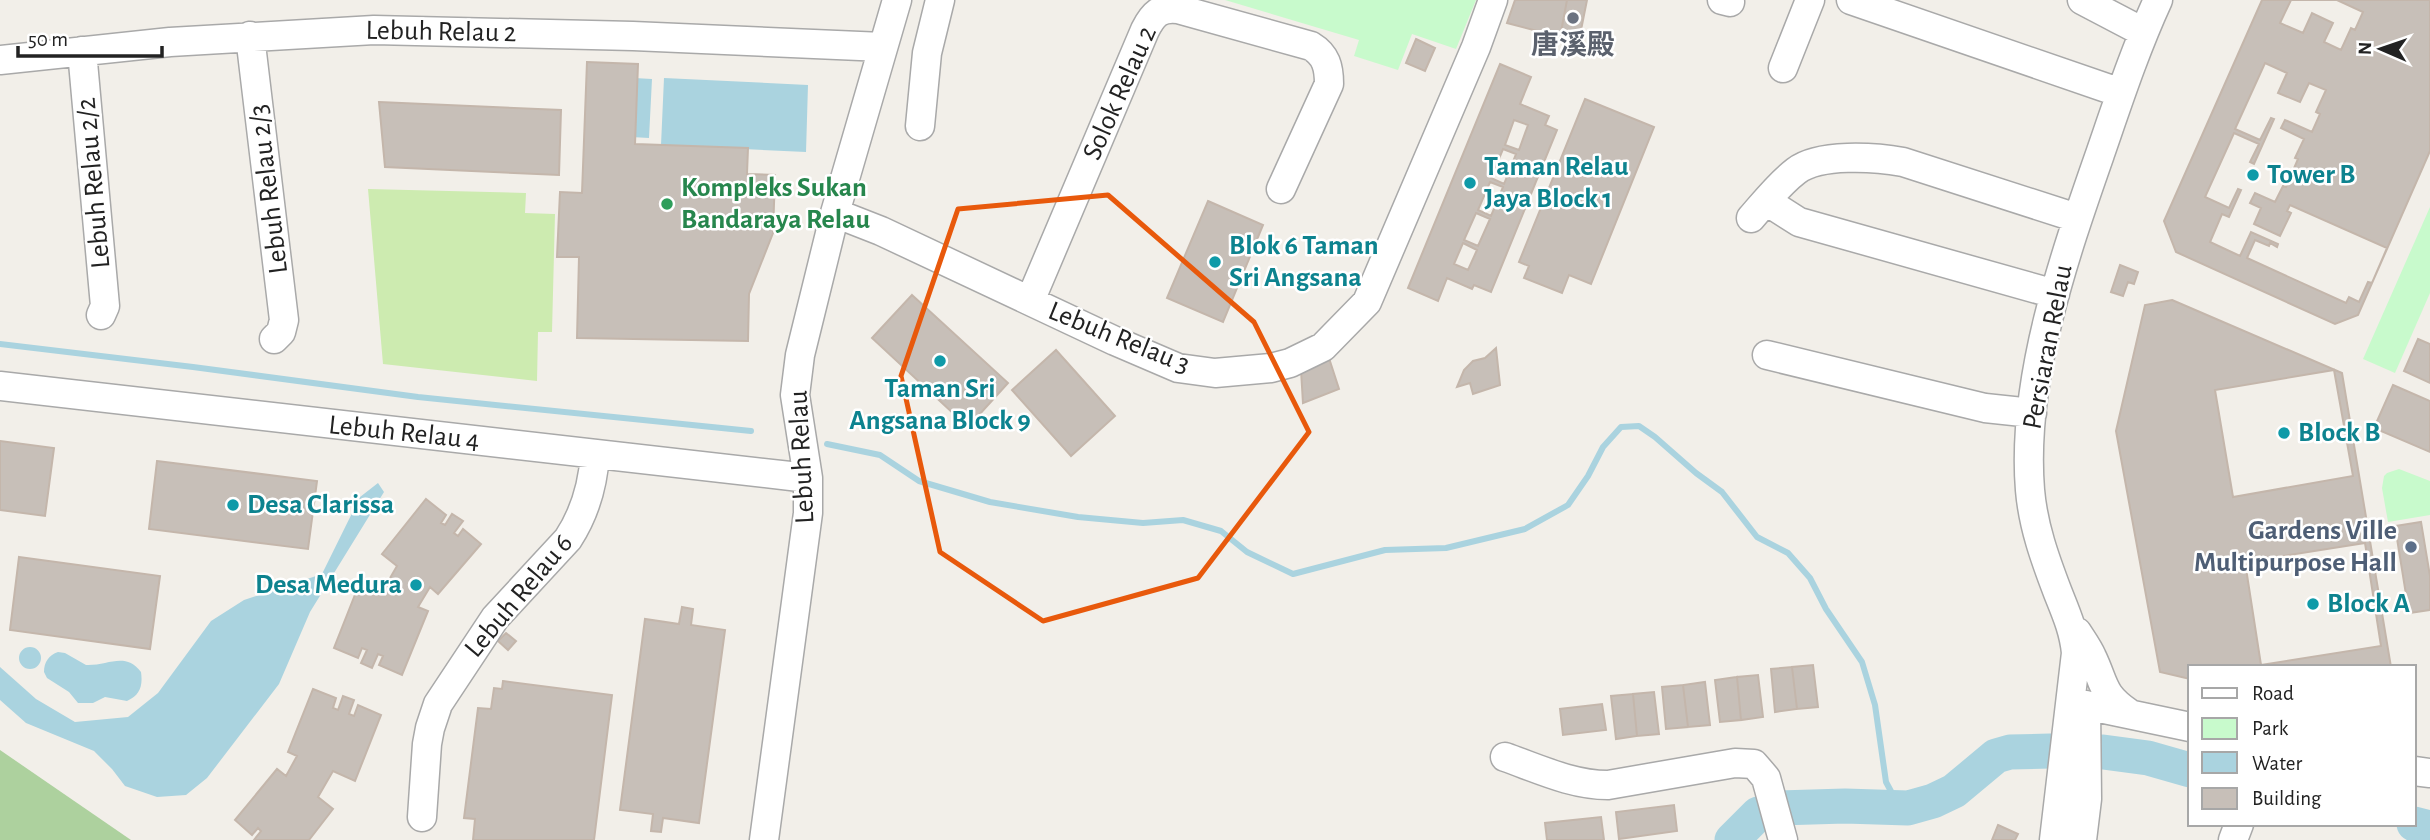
<svg xmlns="http://www.w3.org/2000/svg" width="2430" height="840" font-family="'Alegreya Sans','Noto Sans SC',sans-serif">
<rect width="100%" height="100%" fill="#f2efe9"/>
<!-- grass -->
<path fill="#cdebb0" d="M368,189l158,4 -1,20 30,1 -3,118h-14l-1,49 -154,-17z"/>
<!-- forest -->
<path fill="#add19e" d="M0,750l131,90h-131z"/>
<!-- park -->
<path fill="#c8facc" d="M1225,0h251l-20,49 -44,-15 -14,36 -44,-14 5,-16z
M2430,207v86l-35,80 -32,-14z
M2399,469l31,12v34l-42,7 -6,-34 2,-12 3,-3z"/>
<!-- water -->
<path fill="#aad3df" d="M599,76l53,3 -3,59 -53,-3z
M664,78l144,7 -2,67 -145,-7z
M378,483l6,9 -74,120 -31,72 -72,94 -21,17 -29,2 -32,-11 -13,-17 -18,-18 -68,-28 -26,-23v-33l36,32 39,23 53,-5 30,-24 53,-72 33,-21 78,-26 38,-77z
M19 658a11 11 0 1 1 22 0a11 11 0 1 1-22 0Z
M58,652l7,1 21,12c22,1 39,-14 55,7 2,14 -1,23 -14,29l-22,-4 -12,6h-15l-9,-11 -22,-14 -3,-6c0,-10 5,-17 14,-20z"/>
<g fill="none" stroke-linecap="round" stroke-linejoin="round">
<!-- stream -->
<path stroke="#aad3df" stroke-width="6" d="M0,344l193,23 225,30 333,34
M827,444l53,11 39,26 71,21 88,15 65,6 40,-3 38,11 26,21 46,22 92,-24 61,-2 79,-19 43,-24 20,-29 15,-29 18,-20 18,-1 16,11 41,36 26,19 35,45 31,16 22,25 16,31 36,53 13,43 11,77 7,13 15,13"/>
<!-- river -->
<path stroke="#aad3df" stroke-width="35" d="M2103,752l45,6 42,12
M2414,824l16,4
M1732,840l26,-26 21,-6 66,-2 63,2 25,-7 21,-10 42,-35 14,-4 40,-1"/>
</g>
<!-- building -->
<path fill="#c7bfb8" stroke="#c4b6ab" stroke-width="2" fill-rule="evenodd" d="M1515,0h52l-7,37 -53,-14z
M1567,0h20l-8,40 -19,-3z
M2262,0h168v151l-72,164 -23,9 -159,-72 -12,-31z
M2291,0h46l26,12 -8,18 -4,-2 -10,22 -17,-8 9,-19 -21,-10 -9,20 -23,-10z
M1416,39l19,9 -10,23 -19,-8z
M587,62l51,2 -3,80 113,4 -1,26 28,1 -2,58 -24,61 -1,47 -171,-3 2,-81h-22l3,-65 22,1z
M2265,63l22,10 -9,20 22,9 9,-19 17,7 -10,22 4,2 -8,18 -27,-12 -4,8 23,11 -9,19 3,1 -12,28 -3,-1 -8,16 -20,-9 -5,10 11,5 -7,16 26,12 11,-23 -4,-2 3,-6 97,43 -15,35 -4,-1 -9,20 -10,-5 -3,6 -99,-45 8,-18 14,6 1,-3 7,4 1,-3 -27,-12 -11,24 -30,-14 12,-28 7,3 12,-27 -3,-1 -9,19 -24,-11 29,-64 25,11 -9,18 4,2 20,-45 -3,-1 -11,22 -25,-11z
M1500,64l31,13 -11,27 29,12 -4,9 12,5 -66,162 -17,-7 -2,4 -25,-11 -9,23 -30,-13zM1514,120l14,5 -9,25 -14,-5zM1503,149l13,5 -12,30 -13,-6zM1490,182l13,5 -12,29 -13,-6zM1476,213l14,6 -12,27 -14,-6zM1463,243l14,7 -9,20 -14,-6z
M1585,99l69,28 -63,157 -22,-9 -7,18 -38,-15 5,-12 -10,-4z
M379,102l182,8 -2,65 -174,-8z
M1208,201l55,24 -40,97 -56,-24z
M2120,265l18,7 -4,12 -6,-2 -5,14 -12,-4z
M912,295l96,88 -40,44 -96,-89z
M2172,300l170,73 49,294h-201v12l-30,-7 -44,-241 29,-126z
M2418,339l12,5v39l-26,-12z
M1496,348l4,37 -27,9 -3,-11 -13,4 7,-17 9,-9 12,-3z
M1056,350l59,66 -44,40 -59,-66z
M1328,355l11,34 -36,14 -2,-33z
M2334,370l19,106 -120,21 -18,-107z
M2393,385l37,16v51l-56,-24z
M0,441l54,7 -9,68 -45,-6z
M157,461l160,20 -9,68 -159,-20z
M426,499l20,16 -5,8 4,2 7,-11 11,7 -9,12 4,3 5,-7 18,15 -43,50 -8,-7 -12,20 10,4 -26,64 -23,-10 4,-9 -5,-2 -6,14 -11,-5 6,-13 -5,-2 -4,10 -24,-10 26,-66 22,10 15,-26 -15,-12z
M2421,522l9,54v34l-21,3 -14,-87z
M2365,543l16,103 -120,19 -16,-103z
M19,557l141,19 -10,73 -140,-19z
M682,607l11,2 -2,16 34,5 -26,193 -36,-5 -2,14 -10,-1 2,-17 -33,-4 25,-191 34,5z
M506,633l10,8 -8,9 -10,-9z
M1813,665l5,42 -21,2 -5,-42z
M1792,667l5,42 -22,3 -4,-43z
M1758,675l5,42 -22,3 -4,-43z
M1737,677l4,43 -21,2 -5,-42z
M503,681l109,14 -18,145h-121l2,-21 -11,-1 14,-110 13,1 3,-21 8,1z
M1705,682l5,43 -22,2 -5,-42z
M1683,685l5,42 -22,2 -4,-42z
M313,689l23,9 -3,10 5,2 5,-14 11,4 -5,14 5,2 4,-11 23,10 -26,66 -22,-10 -15,26 15,12 -24,31h-55l7,-9 -3,-3 -6,7 -17,-15 42,-51 9,7 11,-20 -9,-4z
M1654,692l5,42 -22,2 -4,-42z
M1633,694l4,42 -21,3 -5,-43z
M1602,704l4,26 -43,5 -3,-26z
M1674,805l3,26 -58,8 -3,-27z
M1601,817l3,23h-57l-2,-17z
M1998,825l20,9 -3,6h-23z"/>
<g fill="none" stroke-linecap="round" stroke-linejoin="round">
<defs>
<path id="minor" d="M1722,0l8,2
M1851,0l270,93
M2082,0l61,32
M250,36l34,284 -3,12 -7,7
M82,51l23,255 -4,9
M0,60l170,-18 204,-12 259,6 250,11
M1783,68l27,-68
M920,126l7,-73 13,-53
M1766,201l33,21 256,72
M835,213l46,18 234,110 63,27 37,5 56,-5 19,-5 33,-16 44,-45 109,-255 17,-47
M1751,218c14,-16 28,-34 45,-47 23,-18 79,-14 107,-9l174,56
M1030,301l115,-271c8,-16 15,-23 33,-21l133,37c15,9 18,21 18,38l-48,105
M1767,355l218,53 47,5
M0,386l808,92
M2077,632c5,8 11,16 15,25 13,27 9,37 37,56
M2071,702l119,25
M1505,757c34,12 67,28 103,28l127,-22 19,1 12,14 17,62
M2414,771l16,2
M422,817l5,-73 3,-16 8,-24 57,-86 73,-79c17,-26 25,-54 27,-85
M764,840l44,-327v-35l-13,-83 5,-40 35,-142 62,-213
M2054,840l22,-187c-2,-22 -10,-40 -18,-60 -13,-34 -25,-67 -28,-103 -9,-110 34,-233 70,-336 18,-52 35,-104 58,-154
M2082,840l5,-41 -1,-94
M2233,840l6,-16"/>
</defs>
<!-- minor casing -->
<use href="#minor" stroke="#a9a9a9" stroke-width="31"/>
<!-- minor -->
<use href="#minor" stroke="#fff" stroke-width="28"/>
</g>
<!-- marked area -->
<path fill="none" stroke="#e8590c" stroke-width="5" stroke-linejoin="round" d="M1108,195l146,127 55,110 -111,146 -155,43 -103,-69 -39,-176 57,-167z"/>
<!-- markers -->
<circle fill="#6b7280" stroke="#fff" stroke-width="2.5" cx="1573" cy="18" r="7"/>
<g fill="#0f9aa8" stroke="#fff" stroke-width="2.5">
<circle cx="2253" cy="175" r="7"/>
<circle cx="1470" cy="183" r="7"/>
<circle cx="1215" cy="262" r="7"/>
<circle cx="940" cy="361" r="7"/>
<circle cx="2284" cy="433" r="7"/>
<circle cx="233" cy="505" r="7"/>
<circle cx="416" cy="585" r="7"/>
<circle cx="2313" cy="604" r="7"/>
</g>
<circle fill="#2e9e5b" stroke="#fff" stroke-width="2.5" cx="667" cy="204" r="7"/>
<circle fill="#5c6f8a" stroke="#fff" stroke-width="2.5" cx="2411" cy="547" r="7"/>
<g text-anchor="middle" dominant-baseline="central" stroke-width="5" stroke-linejoin="round" paint-order="stroke">
<!-- street labels -->
<g font-size="28" fill="#222" stroke="#fff">
<text transform="translate(441 32) rotate(1)">Lebuh Relau 2</text>
<text transform="translate(1120 93) rotate(-66)">Solok Relau 2</text>
<text transform="translate(94 183) rotate(-95)">Lebuh Relau 2/2</text>
<text transform="translate(269 189) rotate(-97)">Lebuh Relau 2/3</text>
<text transform="translate(1119 338) rotate(22)">Lebuh Relau 3</text>
<text transform="translate(2048 347) rotate(-79)">Persiaran Relau</text>
<text transform="translate(404 433) rotate(6)">Lebuh Relau 4</text>
<text transform="translate(802 457) rotate(-93)">Lebuh Relau</text>
<text transform="translate(519 596) rotate(-50)">Lebuh Relau 6</text>
</g>
<!-- worship labels -->
<g font-size="28" font-weight="bold" fill="#5b616d" stroke="#fff">
<text x="1573" y="46">唐溪殿</text>
</g>
<!-- culture labels -->
<g font-size="28" font-weight="bold" fill="#0d838f" stroke="#fff" text-anchor="start">
<text x="1484" y="167">Taman Relau<tspan x="1484" dy="32">Jaya Block 1</tspan></text>
<text x="2267" y="175">Tower B</text>
<text x="1229" y="246">Blok 6 Taman<tspan x="1229" dy="32">Sri Angsana</tspan></text>
<text x="940" y="389" text-anchor="middle">Taman Sri<tspan x="940" dy="32">Angsana Block 9</tspan></text>
<text x="2298" y="433">Block B</text>
<text x="247" y="505">Desa Clarissa</text>
<text x="402" y="585" text-anchor="end">Desa Medura</text>
<text x="2327" y="604">Block A</text>
</g>
<!-- leisure labels -->
<g font-size="28" font-weight="bold" fill="#27864d" stroke="#fff" text-anchor="start">
<text x="681" y="188">Kompleks Sukan<tspan x="681" dy="32">Bandaraya Relau</tspan></text>
</g>
<!-- service labels -->
<g font-size="28" font-weight="bold" fill="#4e5e75" stroke="#fff" text-anchor="end">
<text x="2397" y="531">Gardens Ville<tspan x="2397" dy="32">Multipurpose Hall</tspan></text>
</g>
</g>
<!-- legend -->
<rect x="2188" y="665" width="228" height="161" fill="#ffffff" stroke="#a7a7a7" stroke-width="2"/>
<rect x="2202" y="688" width="35" height="10" fill="#ffffff" stroke="#a7a7a7" stroke-width="2"/>
<text x="2252" y="700" font-size="21" fill="#222222">Road</text>
<rect x="2202" y="718" width="35" height="21" fill="#c8facc" stroke="#a7a7a7" stroke-width="2"/>
<text x="2252" y="735" font-size="21" fill="#222222">Park</text>
<rect x="2202" y="752" width="35" height="21" fill="#aad3df" stroke="#a7a7a7" stroke-width="2"/>
<text x="2252" y="770" font-size="21" fill="#222222">Water</text>
<rect x="2202" y="788" width="35" height="21" fill="#c7bfb8" stroke="#a7a7a7" stroke-width="2"/>
<text x="2252" y="805" font-size="21" fill="#222222">Building</text>
<!-- north arrow -->
<g transform="translate(2381 49) rotate(272)" stroke="#ffffff" stroke-width="5" paint-order="stroke">
<path d="M0-5L12 26L0 18L-12 26Z" fill="#222222"/>
<text y="-10" font-size="19" font-weight="bold" text-anchor="middle" fill="#222222">N</text>
</g>
<!-- scale -->
<path d="M18 46v10h144v-10" fill="none" stroke="#222222" stroke-width="3.5"/>
<text x="28" y="46" font-size="21" fill="#222222" stroke="#ffffff" stroke-width="5" paint-order="stroke">50 m</text>
</svg>
